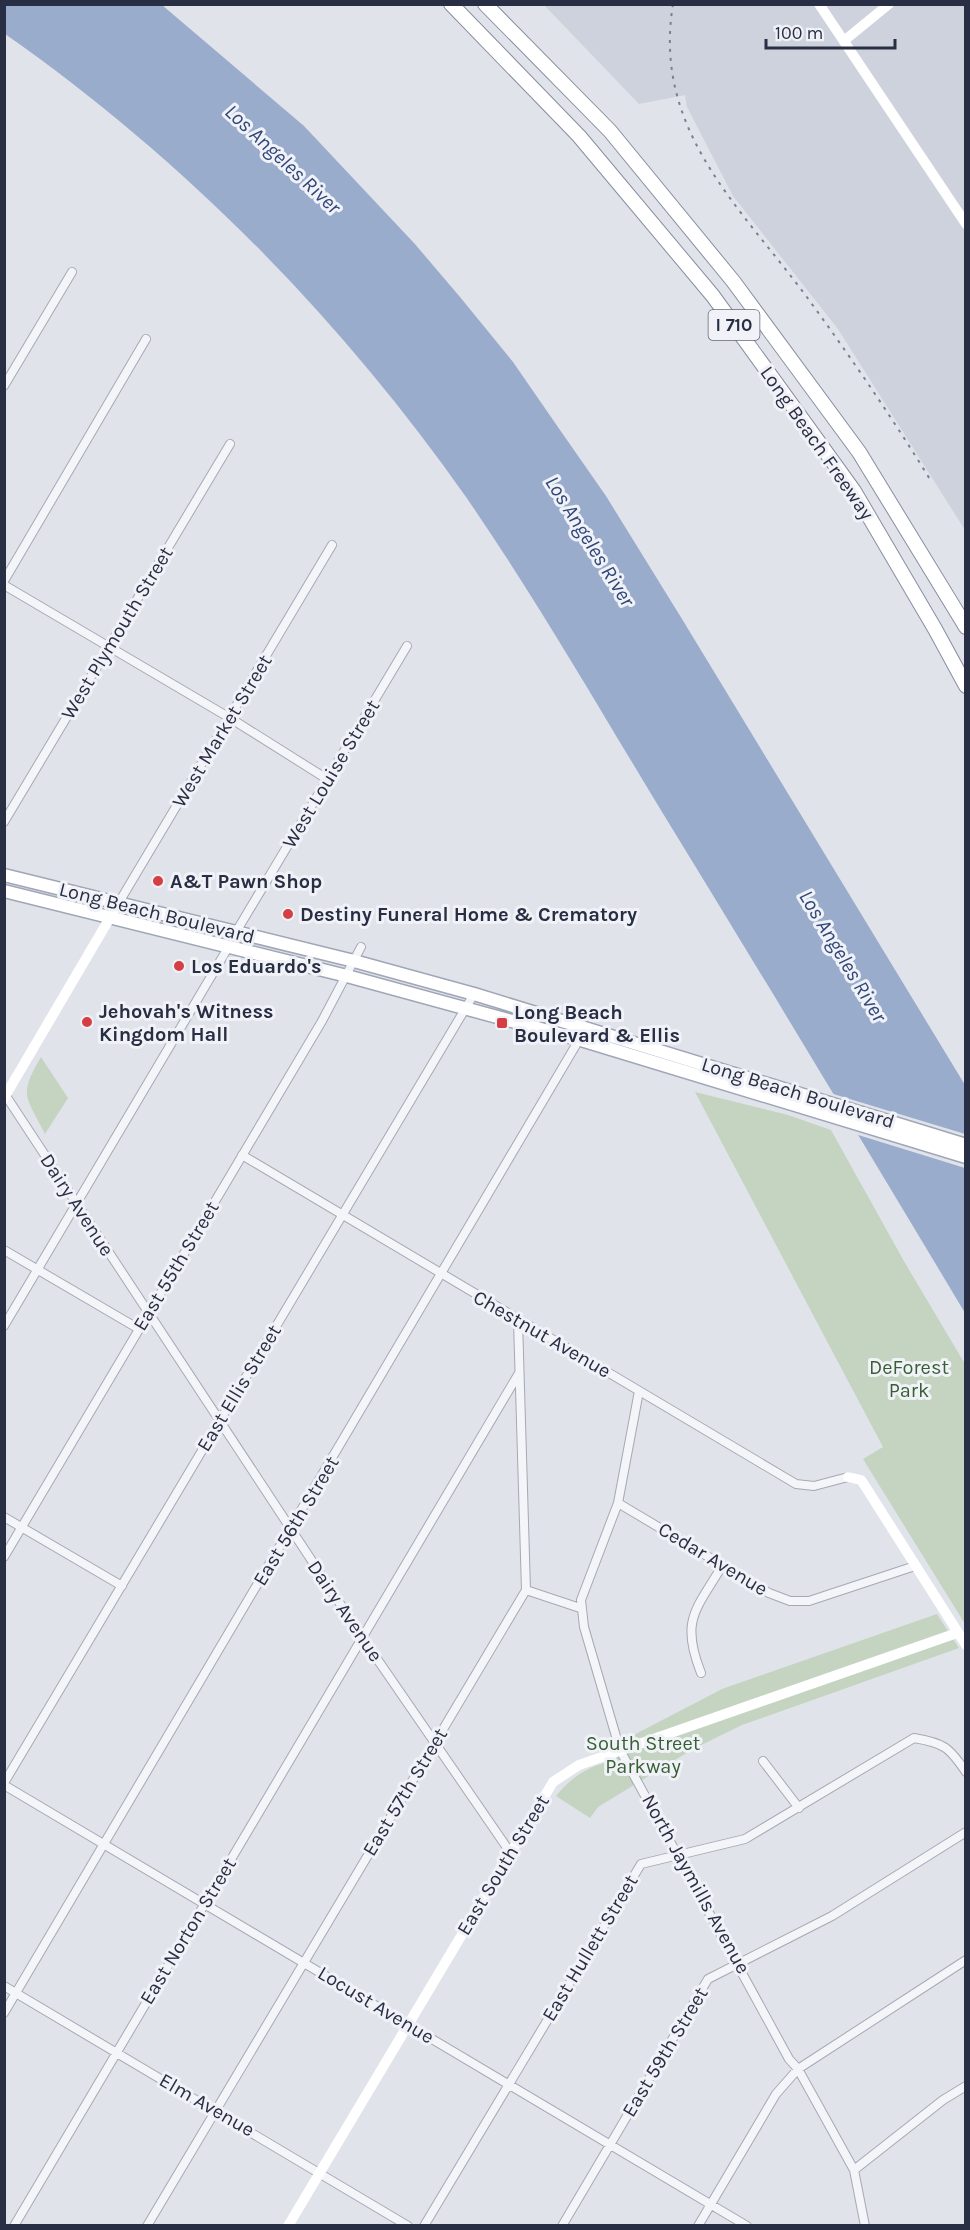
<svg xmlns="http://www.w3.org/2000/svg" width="970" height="2230" font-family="Karla,sans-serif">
<rect width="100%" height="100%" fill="#e0e3ea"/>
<!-- built -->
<path fill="#ced2dc" d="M544,5h421v525l-127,-201 -105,-133 -46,-89 -2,-12 -46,9z"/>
<!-- green -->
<path fill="#c4d4c1" d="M41,1057l27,41 -23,36c-19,-38 -27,-38 -4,-77z
M695,1092l93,23 43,15 74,133 60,101v260l-102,-165 20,-12z
M937,1614l22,34 -217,77 -49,24 -95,58 -8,11 -34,-22c16,-20 33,-30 59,-36l11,-21 96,-50z"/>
<!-- water -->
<path fill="#9aaccc" d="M5,5h157l142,121 110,117 46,54 53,65 47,68 46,66 76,123 283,466v228c-101,-169 -203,-338 -306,-506 -63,-104 -124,-210 -193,-310 -125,-178 -282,-338 -461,-463z"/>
<!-- pier -->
<path fill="#e0e3ea" d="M830,1093l135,41v34l-110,-34z"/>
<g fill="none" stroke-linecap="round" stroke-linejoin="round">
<defs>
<path id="street" d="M4,386l68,-114
M4,581l142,-242
M4,585l226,133 97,61
M4,822l226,-378
M118,904l214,-359
M236,932l171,-286
M6,1096l356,541 148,215
M242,1155l554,329 18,2 34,-9
M4,1250l135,79
M4,1326l225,-380
M639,1391l-21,112 -37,97 3,27 36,123 169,309 9,10 56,101 11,56
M618,1503l151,90 21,8h19l106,-35
M4,1517l118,69
M4,1557l318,-536 39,-74
M526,1590l54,18
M701,1673c-21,-53 -5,-63 21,-107
M763,1761l36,47
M4,1783l470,-789
M4,1785l743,441
M4,1986l404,240
M4,2013l582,-985
M854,2170l89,-70 23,-14
M14,2226l505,-853
M147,2226l379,-636 -8,-269
M424,2226l217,-362 104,-25 169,-101c30,5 35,9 52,34
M562,2226l146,-247 124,-63 134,-84
M698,2226l78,-132 22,-25 168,-109"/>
<path id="primary" d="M4,875l350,86 120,33 492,151
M4,891l343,85 234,64 385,117"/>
<path id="highway" d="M451,4l128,132 134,160 141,195 81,138 31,57
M485,4l125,127 123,150 126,171 107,175"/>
</defs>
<!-- street casing -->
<use href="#street" stroke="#a5a9b5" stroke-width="10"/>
<!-- primary casing -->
<use href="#primary" stroke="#9fa6b6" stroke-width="15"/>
<!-- highway casing -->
<use href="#highway" stroke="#878ea2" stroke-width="16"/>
<!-- street -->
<use href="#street" stroke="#f3f5f8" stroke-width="8"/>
<!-- secondary -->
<path stroke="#fff" stroke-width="10" d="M819,4l147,220
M845,40l44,-36
M4,1098l114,-194
M848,1477l13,3 4,6 101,159
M288,2226l265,-444 26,-17 378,-132"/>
<!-- primary -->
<use href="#primary" stroke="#fff" stroke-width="12"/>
<!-- highway -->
<use href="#highway" stroke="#fff" stroke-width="14"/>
<!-- rail -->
<path stroke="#798095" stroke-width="2" stroke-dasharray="3 6" stroke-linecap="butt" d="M673,4c-21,127 68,203 136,296 43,59 84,119 122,181"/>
</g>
<!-- markers -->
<g fill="#d53f44" stroke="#f0f2f7" stroke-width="2">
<circle cx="158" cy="881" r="6"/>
<circle cx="288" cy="914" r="6"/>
<circle cx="179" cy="966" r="6"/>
<circle cx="87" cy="1022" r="6"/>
<rect x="496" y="1017" width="12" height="12" rx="3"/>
</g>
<g text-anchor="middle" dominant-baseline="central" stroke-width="6" stroke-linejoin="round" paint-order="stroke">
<!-- shield labels -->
<rect fill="#f0f2f7" stroke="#646979" stroke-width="1.5" x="708.5" y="310" width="51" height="30" rx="4.5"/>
<g font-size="18" font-weight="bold" fill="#282e43">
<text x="734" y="325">I 710</text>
</g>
<!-- street labels -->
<g font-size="20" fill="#282e43" stroke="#f0f2f7">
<text transform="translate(817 443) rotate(55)">Long Beach Freeway</text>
<text transform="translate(117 633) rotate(-59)">West Plymouth Street</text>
<text transform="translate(222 731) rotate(-59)">West Market Street</text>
<text transform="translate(331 774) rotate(-59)">West Louise Street</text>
<text transform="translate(157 913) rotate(14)">Long Beach Boulevard</text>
<text transform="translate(798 1093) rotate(17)">Long Beach Boulevard</text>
<text transform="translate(77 1205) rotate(57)">Dairy Avenue</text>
<text transform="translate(176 1266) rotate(-59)">East 55th Street</text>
<text transform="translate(542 1334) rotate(30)">Chestnut Avenue</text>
<text transform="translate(239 1388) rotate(-59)">East Ellis Street</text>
<text transform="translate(296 1521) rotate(-59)">East 56th Street</text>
<text transform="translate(713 1559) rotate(31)">Cedar Avenue</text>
<text transform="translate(345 1611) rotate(56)">Dairy Avenue</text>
<text transform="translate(405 1792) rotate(-59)">East 57th Street</text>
<text transform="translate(503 1865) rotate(-59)">East South Street</text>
<text transform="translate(696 1884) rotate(61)">North Jaymills Avenue</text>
<text transform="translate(188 1931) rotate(-59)">East Norton Street</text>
<text transform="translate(590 1948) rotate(-59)">East Hullett Street</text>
<text transform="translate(376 2005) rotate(31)">Locust Avenue</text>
<text transform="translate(665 2052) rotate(-59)">East 59th Street</text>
<text transform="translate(207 2105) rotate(30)">Elm Avenue</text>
</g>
<!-- poi labels -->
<g font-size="20" font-weight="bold" fill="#282e43" stroke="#f0f2f7" text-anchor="start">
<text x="170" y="881">A&amp;T Pawn Shop</text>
<text x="300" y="914">Destiny Funeral Home &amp; Crematory</text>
<text x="191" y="966">Los Eduardo's</text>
<text x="99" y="1011">Jehovah's Witness<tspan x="99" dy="23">Kingdom Hall</tspan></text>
<text x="514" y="1012">Long Beach<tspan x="514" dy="23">Boulevard &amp; Ellis</tspan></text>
</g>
<!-- park labels -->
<g font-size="20" fill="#375f34" stroke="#f0f2f7">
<text x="909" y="1367">DeForest<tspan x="909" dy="23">Park</tspan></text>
<text x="643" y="1743">South Street<tspan x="643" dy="23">Parkway</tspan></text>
</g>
<!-- water labels -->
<g font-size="21" font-style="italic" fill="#304779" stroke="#f0f2f7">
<text transform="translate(283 159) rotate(43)">Los Angeles River</text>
<text transform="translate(590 541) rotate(58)">Los Angeles River</text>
<text transform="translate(843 956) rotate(59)">Los Angeles River</text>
</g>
</g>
<!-- border -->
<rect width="970" height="2230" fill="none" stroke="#282e43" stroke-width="12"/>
<!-- scale -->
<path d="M766 39v9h129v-9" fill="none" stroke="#282e43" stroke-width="3"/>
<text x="775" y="39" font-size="18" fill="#282e43" stroke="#f0f2f7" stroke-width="4.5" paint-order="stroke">100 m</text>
</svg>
